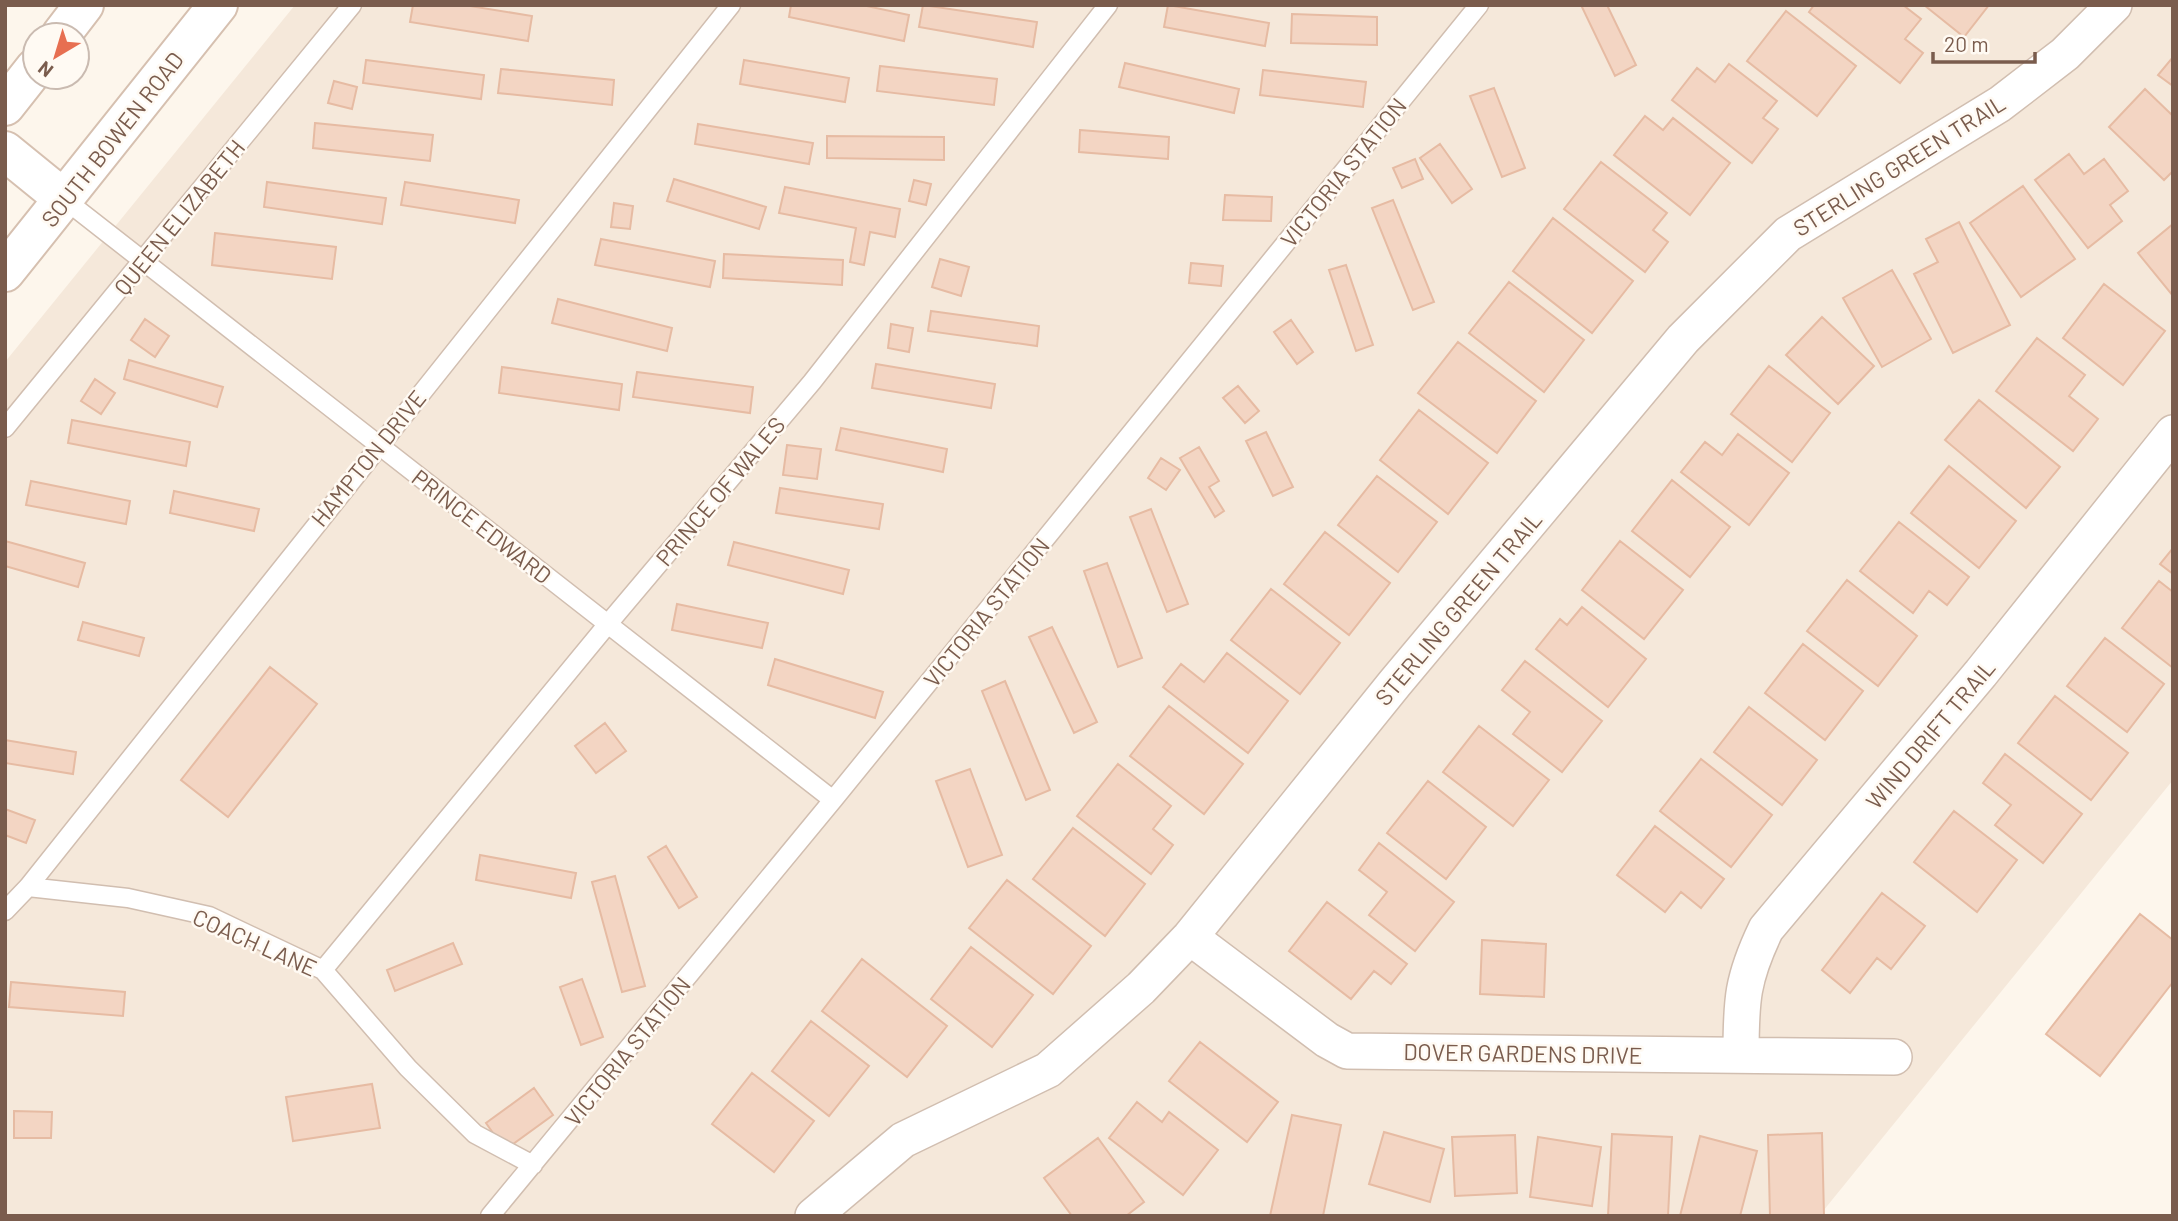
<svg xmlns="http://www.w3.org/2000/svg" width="2178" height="1221" font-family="Barlow,sans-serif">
<rect width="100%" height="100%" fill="#fdf6ec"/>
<!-- residential -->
<path fill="#f5e8da" d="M295,5h1878v775l-354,436h-1814v-854z"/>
<!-- building -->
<path fill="#f3d5c3" stroke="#e6bba3" stroke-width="2" d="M413,5h51l68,11 -4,25 -118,-19z
M791,5h71l47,10 -5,26 -115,-24z
M923,5l114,17 -4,25 -114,-20z
M1168,5l101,18 -4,23 -101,-19z
M1581,5h26l29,60 -21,11z
M1814,5h89l18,14 -16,20 18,14 -23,30 -91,-71z
M1924,5h65l-25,32z
M1786,11l70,55 -39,50 -70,-55z
M1292,14l85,3v28l-86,-2z
M2173,57v29l-15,-11z
M366,60l118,15 -3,24 -118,-16z
M744,60l105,18 -4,24 -105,-18z
M1125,63l114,26 -5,24 -115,-26z
M1729,64l48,37 -14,17 15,11 -26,34 -80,-63 25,-32 18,14z
M880,66l117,13 -3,26 -117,-14z
M501,69l113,11 -2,25 -114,-12z
M1263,70l103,12 -3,25 -103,-12z
M334,81l23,6 -5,22 -24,-6z
M1494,88l31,80 -23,9 -32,-81z
M2145,89l28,27v55l-9,9 -55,-53z
M1645,116l18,14 10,-12 57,45 -40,52 -76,-60z
M315,123l118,12 -3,26 -117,-13z
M698,124l115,19 -4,21 -114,-20z
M1080,130l89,7 -1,22 -89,-7z
M827,136l117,1v23l-117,-2z
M1440,144l32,45 -20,14 -32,-45z
M2069,154l15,20 20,-15 24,32 -18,14 12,16 -34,27 -53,-68z
M1415,159l8,20 -21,9 -9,-20z
M1601,162l66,51 -14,17 15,12 -23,30 -81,-63z
M674,179l92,28 -7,22 -92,-28z
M914,180l17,4 -5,21 -17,-4z
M267,182l119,16 -4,26 -118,-17z
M405,182l114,18 -4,23 -114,-18z
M2023,186l52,73 -54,38 -51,-74z
M785,187l115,22 -5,28 -25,-5 -6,33 -14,-3 6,-34 -77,-15z
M1225,195l47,2 -1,24 -48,-1z
M1393,200l41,102 -21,8 -41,-102z
M614,203l19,3 -3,23 -19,-2z
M1553,218l80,63 -41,52 -79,-62z
M1959,222l51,103 -57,28 -39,-79 24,-12 -12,-23z
M2173,224v72l-35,-43z
M215,233l121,14 -4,32 -120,-14z
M601,239l114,22 -5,26 -115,-22z
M724,254l119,6 -1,25 -119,-7z
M940,259l29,8 -8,29 -29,-9z
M1191,263l32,3 -2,20 -32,-3z
M1346,265l27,80 -17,6 -27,-81z
M1892,270l39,69 -49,28 -39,-69z
M1509,282l75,58 -40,52 -75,-59z
M2104,284l61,47 -42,54 -60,-47z
M558,299l114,29 -5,23 -115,-28z
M931,311l108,15 -2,20 -109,-15z
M1822,317l52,49 -36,38 -52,-49z
M145,319l24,17 -14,21 -24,-17z
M1291,320l22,32 -16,12 -23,-32z
M891,324l22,4 -4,24 -21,-4z
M2037,338l48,37 -16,21 29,23 -25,32 -77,-60z
M1458,342l78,59 -39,52 -79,-60z
M129,360l94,27 -6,20 -93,-28z
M876,364l119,20 -4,24 -119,-20z
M1769,366l61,47 -38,49 -61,-48z
M502,367l120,17 -3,26 -120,-17z
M637,372l116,15 -3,26 -117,-16z
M95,379l20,14 -14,21 -20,-13z
M1238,386l21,25 -14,12 -22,-25z
M1979,400l81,67 -34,41 -81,-68z
M1419,410l69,53 -40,51 -68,-54z
M72,420l118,22 -4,24 -118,-23z
M841,428l106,21 -4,23 -107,-22z
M1266,432l27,55 -20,9 -27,-55z
M1738,434l51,39 -40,52 -68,-53 24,-30 17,13z
M787,445l34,4 -4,30 -34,-4z
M1199,447l20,34 -10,6 15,24 -9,6 -35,-59z
M1161,458l19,12 -14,20 -18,-12z
M1949,466l67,55 -37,47 -68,-55z
M1377,476l60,46 -39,50 -60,-47z
M1672,480l58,47 -40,50 -58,-46z
M31,481l99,20 -4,23 -100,-19z
M780,488l103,16 -4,25 -103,-16z
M174,491l85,18 -5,22 -84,-18z
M1151,509l37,95 -21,8 -37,-95z
M1899,522l70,55 -22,28 -18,-14 -16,22 -53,-42z
M1325,532l65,51 -41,52 -65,-51z
M5,541l80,22 -7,24 -73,-21z
M1620,541l63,49 -39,49 -62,-49z
M734,542l115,28 -6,24 -115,-29z
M2173,548v26l-13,-10z
M1107,563l35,95 -24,9 -34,-96z
M1847,580l70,56 -39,50 -71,-55z
M2159,581l14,11v76l-51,-40z
M1271,589l69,54 -40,51 -69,-54z
M677,604l91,19 -6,25 -90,-18z
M1582,607l64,52 -38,48 -72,-58 24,-30 7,6z
M83,622l61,16 -5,18 -61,-16z
M1052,627l45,95 -23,11 -45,-96z
M2105,638l59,46 -37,48 -60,-46z
M1803,644l60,47 -38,49 -60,-47z
M1227,653l61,48 -40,52 -85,-66 18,-23 23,18z
M775,659l108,33 -8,26 -107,-33z
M1525,661l77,60 -40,51 -49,-38 17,-22 -28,-22z
M270,667l47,37 -89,113 -47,-37z
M1005,681l45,109 -24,10 -44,-109z
M2055,696l73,57 -37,47 -73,-57z
M1169,706l74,58 -39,50 -74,-58z
M1749,707l68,53 -35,45 -68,-53z
M605,723l21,28 -30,22 -21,-27z
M1479,726l70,54 -36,46 -70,-54z
M5,740l71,12 -3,22 -68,-11z
M2005,754l77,60 -39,49 -48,-38 16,-20 -28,-22z
M1701,759l71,56 -41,52 -71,-56z
M1118,764l53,42 -18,23 20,16 -22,29 -74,-58z
M970,769l32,86 -34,12 -32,-86z
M1428,781l58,46 -40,52 -59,-46z
M5,809l30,11 -9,23 -21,-8z
M1954,811l63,49 -40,52 -63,-50z
M1655,826l69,53 -23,29 -20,-16 -16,20 -48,-37z
M1073,828l72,56 -40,52 -72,-57z
M1379,843l75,59 -39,49 -46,-36 18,-23 -28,-22z
M666,846l31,51 -18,11 -31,-51z
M480,855l96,18 -5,25 -95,-18z
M615,876l30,110 -23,6 -30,-110z
M1007,880l84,66 -38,48 -84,-66z
M1882,893l43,33 -34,43 -14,-11 -27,35 -28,-23z
M1327,902l80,62 -16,20 -17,-13 -23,28 -62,-48z
M2140,914l33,26v42l-73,94 -54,-42z
M1482,940l64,4 -2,53 -64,-3z
M453,943l9,21 -67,27 -8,-21z
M971,947l62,48 -41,52 -61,-48z
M862,959l85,67 -40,51 -85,-66z
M582,979l21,58 -22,8 -21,-58z
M11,982l114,10 -2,24 -114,-9z
M811,1021l58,45 -40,50 -57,-45z
M1200,1042l78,60 -31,40 -78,-61z
M752,1073l62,48 -40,51 -62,-48z
M372,1084l8,44 -87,13 -7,-44z
M534,1088l19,27 -48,35 -19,-27z
M1137,1102l25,20 7,-10 49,38 -35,45 -74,-57z
M14,1111l38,1 -1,26h-37z
M1292,1115l49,10 -18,91h-53z
M1384,1132l60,17 -14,53 -61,-18z
M1822,1133l2,83h-54l-2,-81z
M1612,1134l60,3 -4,79h-60z
M1515,1135l2,58 -62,3 -3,-59z
M1700,1136l57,15 -17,65h-60z
M1538,1137l63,10 -9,59 -62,-9z
M1098,1138l46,64 -18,14h-54l-28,-38z"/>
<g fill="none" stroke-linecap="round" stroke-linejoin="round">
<defs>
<path id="service" d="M64,199l769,601
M5,428l347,-423
M28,887l100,11 81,18 114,54 85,98 67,66 58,31
M5,911l23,-24 703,-882
M323,970l284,-345 205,-243 296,-377
M490,1216l343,-416 646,-795"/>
<path id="minor" d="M1190,937l137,103 20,11 547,6
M1741,1055c0,-55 1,-76 25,-126l215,-256 192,-240
M813,1216l90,-76 145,-70 93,-82 49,-51 205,-254 288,-344 105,-105 212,-130 65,-50 49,-49"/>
<path id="secondary" d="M61,35l23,-30
M5,106l30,-38
M5,151l59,48
M5,272l213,-267"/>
</defs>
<!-- service casing -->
<use href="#service" stroke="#d1beb0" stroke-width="21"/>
<!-- minor casing -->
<use href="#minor" stroke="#d1beb0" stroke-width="38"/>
<!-- secondary casing -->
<use href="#secondary" stroke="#d6c0b0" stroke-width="42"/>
<!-- service -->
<use href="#service" stroke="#fff" stroke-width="18"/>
<!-- minor -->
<use href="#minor" stroke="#fff" stroke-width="35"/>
<!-- secondary -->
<use href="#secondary" stroke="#fff" stroke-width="38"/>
</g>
<g text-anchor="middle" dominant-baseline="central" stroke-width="5" stroke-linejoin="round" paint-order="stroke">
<!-- street labels -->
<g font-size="23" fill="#7a5c4d" stroke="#fffaf3">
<text transform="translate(112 139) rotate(-52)">SOUTH BOWEN ROAD</text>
<text transform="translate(1899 165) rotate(-32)">STERLING GREEN TRAIL</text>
<text transform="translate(1343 172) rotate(-51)">VICTORIA STATION</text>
<text transform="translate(179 217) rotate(-51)">QUEEN ELIZABETH</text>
<text transform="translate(368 458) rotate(-51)">HAMPTON DRIVE</text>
<text transform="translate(720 491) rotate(-50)">PRINCE OF WALES</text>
<text transform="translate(482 526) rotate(38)">PRINCE EDWARD</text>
<text transform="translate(1458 608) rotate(-50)">STERLING GREEN TRAIL</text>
<text transform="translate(986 612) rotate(-51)">VICTORIA STATION</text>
<text transform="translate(1930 734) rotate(-50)">WIND DRIFT TRAIL</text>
<text transform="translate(255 942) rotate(24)">COACH LANE</text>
<text transform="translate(627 1051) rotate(-51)">VICTORIA STATION</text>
<text transform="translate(1523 1053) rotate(1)">DOVER GARDENS DRIVE</text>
</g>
</g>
<!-- border -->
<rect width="2178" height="1221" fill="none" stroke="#7a5c4d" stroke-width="14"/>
<!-- north arrow -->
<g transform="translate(56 56) rotate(218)"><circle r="33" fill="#fffaf3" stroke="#cabbb1" stroke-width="2"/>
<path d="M0-5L12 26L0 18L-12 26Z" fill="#e76f51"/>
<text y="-10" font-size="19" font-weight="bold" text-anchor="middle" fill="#7a5c4d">N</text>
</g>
<!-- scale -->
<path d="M1933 52v10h102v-10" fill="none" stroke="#7a5c4d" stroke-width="3.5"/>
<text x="1944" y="52" font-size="21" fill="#7a5c4d" stroke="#fffaf3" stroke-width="5" paint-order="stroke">20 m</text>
</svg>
